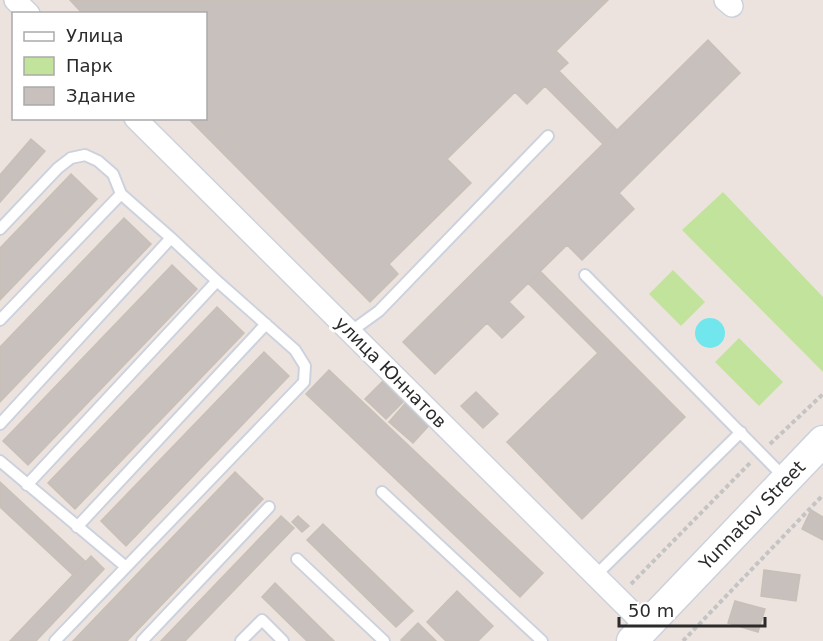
<svg xmlns="http://www.w3.org/2000/svg" width="823" height="641" font-family="'DejaVu Sans',sans-serif">
<rect width="100%" height="100%" fill="#ede3de"/>
<!-- green -->
<path fill="#c2e39b" d="M723,192l100,105v75l-141,-142z
M673,270l32,32 -24,24 -32,-32z
M739,338l44,44 -24,24 -44,-44z"/>
<!-- water -->
<path fill="#72e6ed" d="M695 333a15 15 0 1 1 30 0a15 15 0 1 1-30 0Z"/>
<!-- building -->
<path fill="#c8c0bd" stroke="#c8bfb7" stroke-width="1.5" d="M70,0h538l-52,51 12,12 -9,8 58,59 -14,14 -58,-58 -18,18 -12,-12 -68,67 24,24 -82,81 9,10 -28,28 -182,-184h18v-104h-123z
M708,40l32,33 -121,120 15,16 -52,51 -15,-15 -58,57 15,15 -22,21 -15,-15 -52,51 -32,-32z
M31,139l14,12 -45,51v-27z
M71,174l26,25 -97,101v-52z
M124,218l27,26 -151,158v-55z
M172,265l25,24 -169,176 -25,-24z
M540,271l145,146 -103,102 -75,-77 91,-89 -70,-70z
M217,307l27,26 -169,176 -27,-26z
M264,352l25,24 -163,170 -25,-25z
M329,370l214,203 -23,24 -214,-203z
M383,381l21,20 -18,18 -21,-20z
M476,392l22,22 -15,14 -22,-22z
M409,399l24,22 -20,22 -24,-21z
M235,472l28,27 -136,142h-54z
M0,482l86,80 -13,13 -73,-68z
M811,510l12,7v23l-21,-11z
M281,516l13,12 -109,113h-24z
M298,516l11,10 -7,6 -10,-10z
M323,524l90,87 -17,16 -89,-87z
M91,556l13,13 -68,72h-26z
M764,570l36,5 -4,26 -35,-5z
M275,583l59,58h-27l-45,-44z
M457,591l36,35 -15,15h-32l-19,-19z
M735,601l30,8 -7,23 -30,-9z
M418,623l18,18h-34l-1,-1z"/>
<g fill="none" stroke-linecap="round" stroke-linejoin="round">
<defs>
<path id="service" d="M0,229l58,-61 13,-10 14,-3 13,6 15,13 8,20 50,44 46,43 78,69 10,16 -1,16 -249,259
M585,275l199,202
M0,320l121,-126
M350,332l29,-21 169,-175
M0,424l171,-186
M0,461l126,106
M27,485l190,-204
M382,492l160,149
M77,527l189,-203
M297,559l87,82
M596,575l145,-143
M142,641l127,-134
M241,641l21,-21 21,21"/>
<path id="minor" d="M15,0l14,14
M725,0l7,6
M135,118l511,508"/>
<path id="secondary" d="M632,641l191,-200"/>
</defs>
<!-- service casing -->
<use href="#service" stroke="#ccd2dd" stroke-width="14"/>
<!-- minor casing -->
<use href="#minor" stroke="#ccd2dd" stroke-width="24"/>
<!-- secondary casing -->
<use href="#secondary" stroke="#ccd2dd" stroke-width="33"/>
<!-- path -->
<path stroke="#c4c4c4" stroke-width="4" stroke-dasharray="4.5 3" stroke-linecap="butt" d="M770,444l53,-50
M631,584l121,-123
M683,641l140,-146"/>
<!-- service -->
<use href="#service" stroke="#fff" stroke-width="10"/>
<!-- minor -->
<use href="#minor" stroke="#fff" stroke-width="21"/>
<!-- secondary -->
<use href="#secondary" stroke="#fff" stroke-width="30"/>
</g>
<g text-anchor="middle" dominant-baseline="central" stroke-width="6" stroke-linejoin="round" paint-order="stroke">
<!-- street labels -->
<g font-size="18" fill="#2b2b2b" stroke="#fff">
<text transform="translate(391 372) rotate(45)">улица Юннатов</text>
<text transform="translate(752 515) rotate(-46)">Yunnatov Street</text>
</g>
</g>
<!-- legend -->
<rect x="12" y="12" width="195" height="108" fill="#ffffff" stroke="#aaaaaa" stroke-width="1.5"/>
<rect x="24" y="32" width="30" height="9" fill="#ffffff" stroke="#aaaaaa" stroke-width="1.5"/>
<text x="66" y="42" font-size="18" fill="#2b2b2b">Улица</text>
<rect x="24" y="57" width="30" height="18" fill="#c2e39b" stroke="#aaaaaa" stroke-width="1.5"/>
<text x="66" y="72" font-size="18" fill="#2b2b2b">Парк</text>
<rect x="24" y="87" width="30" height="18" fill="#c8c0bd" stroke="#aaaaaa" stroke-width="1.5"/>
<text x="66" y="102" font-size="18" fill="#2b2b2b">Здание</text>
<!-- scale -->
<path d="M619 617v9h146v-9" fill="none" stroke="#2b2b2b" stroke-width="3"/>
<text x="628" y="617" font-size="18" fill="#2b2b2b" stroke="#ffffff" stroke-width="4.5" paint-order="stroke">50 m</text>
</svg>
